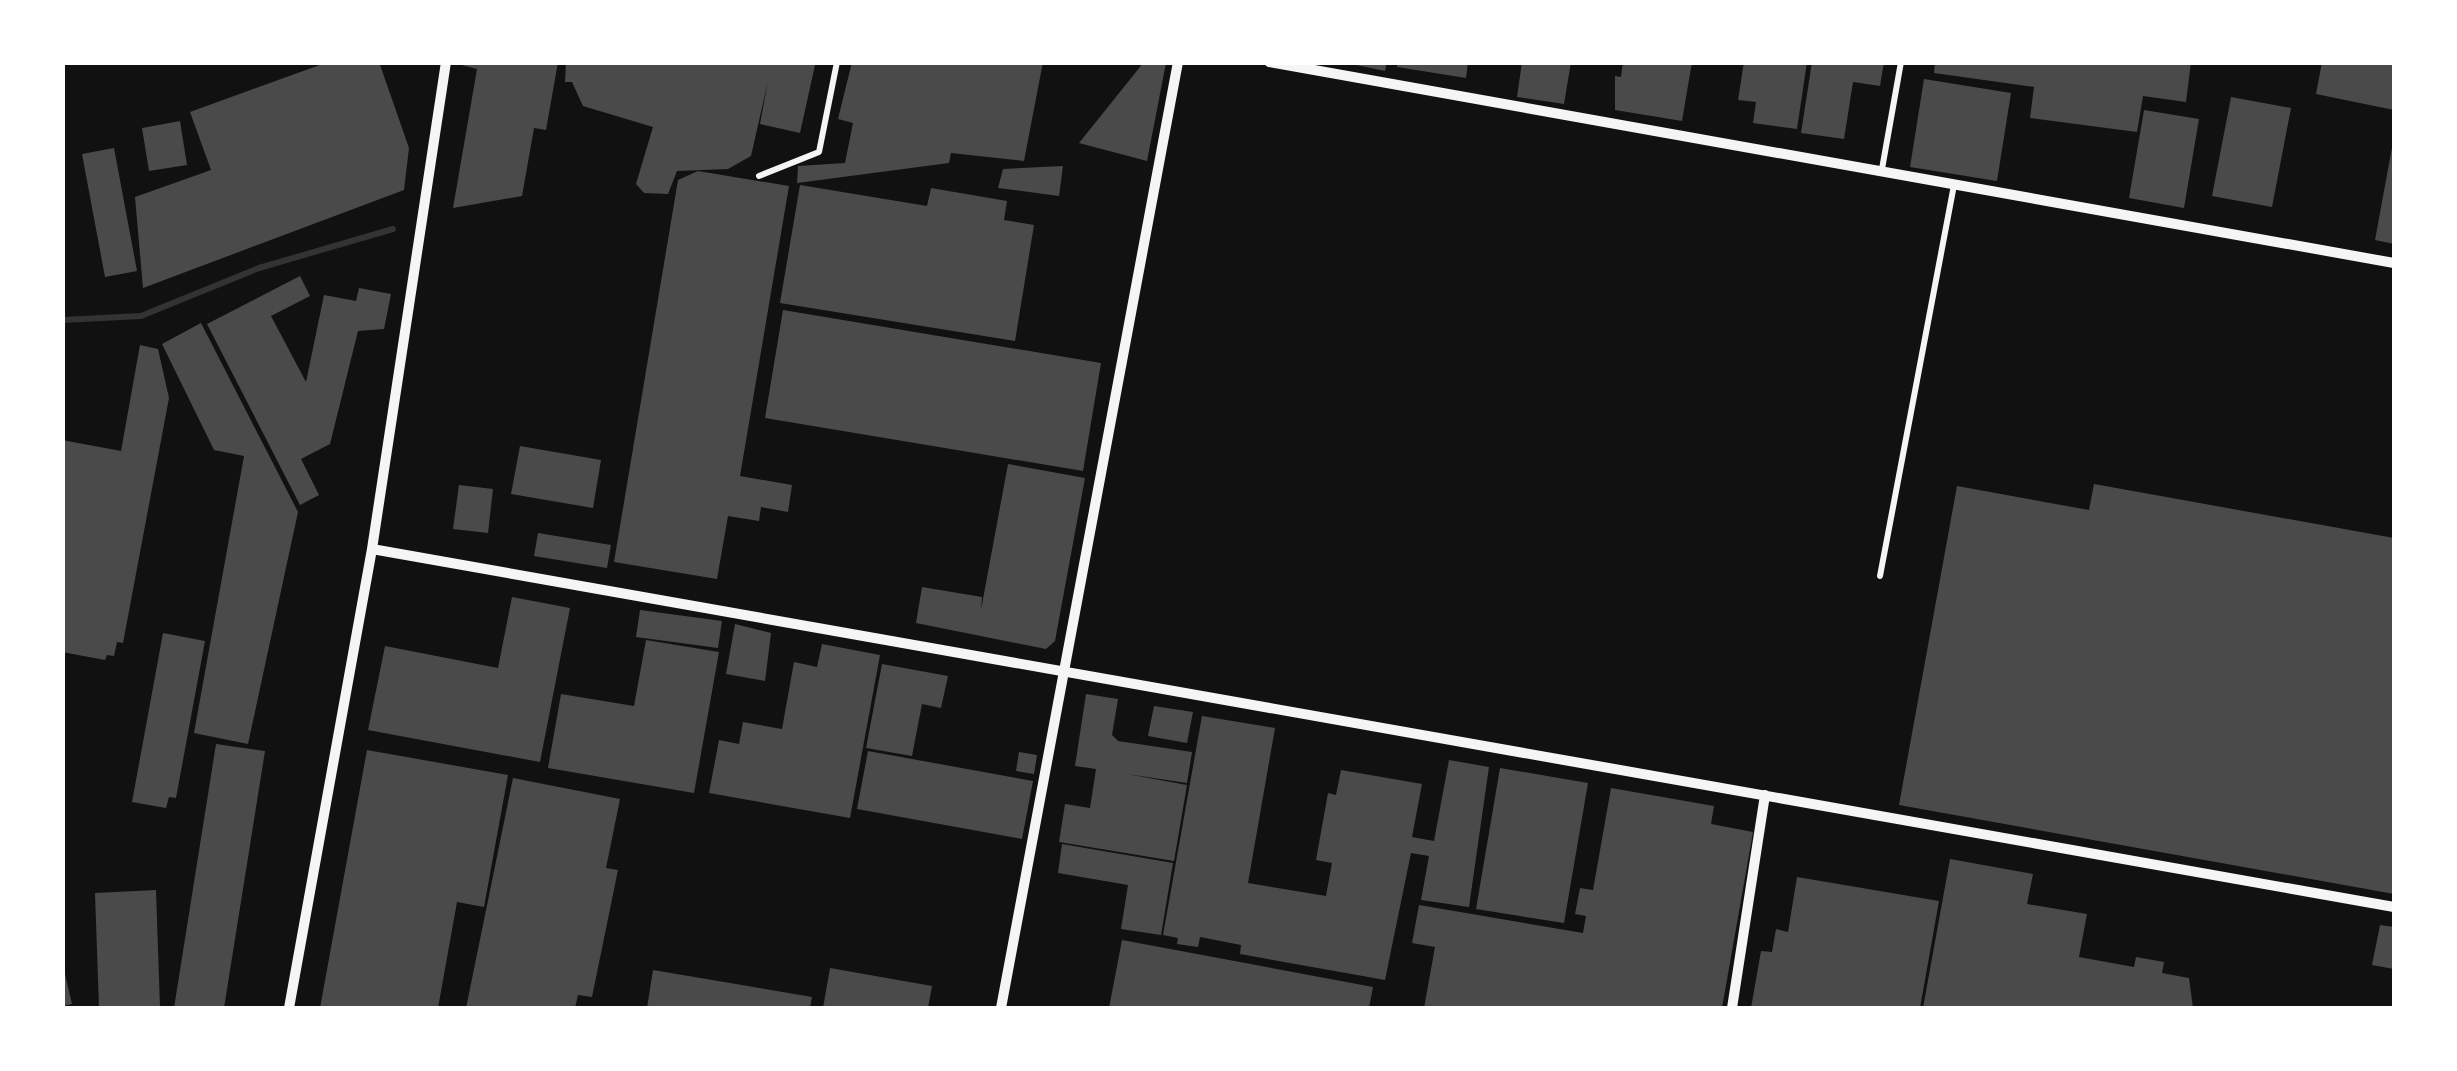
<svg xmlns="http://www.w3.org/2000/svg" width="2457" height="1071" font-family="'Roboto Condensed',sans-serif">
<rect width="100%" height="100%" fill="#111"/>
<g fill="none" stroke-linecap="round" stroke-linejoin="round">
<!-- stream -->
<path stroke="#333" stroke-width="6" d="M62,320l79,-4 118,-48 134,-39"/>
</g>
<!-- building -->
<path fill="#4a4a4a" d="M328,62h51l30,86 -5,42 -261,98 -8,-91 76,-27 -21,-58z
M450,62h108l-12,68 -12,-2 -12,68 -69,12 24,-139z
M566,62h237l12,3 -15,68 -40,-9 8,-43 -17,75 -23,13 -51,2 -9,23 -24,-1 -8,-9 17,-57 -70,-21 -11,-24h-7z
M852,62h191l-19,99 -73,-8 -2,10 -152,20 1,-17 47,-3 8,-40 -15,-4z
M1144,62l22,1 -19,98 -68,-18z
M1342,62h45l-2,9z
M1398,62h70l-2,16 -69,-11z
M1522,62h49l-7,42 -47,-7z
M1623,62h69l-10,59 -67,-11v-34l6,1z
M1744,62h63l-10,67 -44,-6 3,-21 -18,-2z
M1812,62h72l-4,24 -27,-4 -9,57 -43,-6z
M1935,62h256l-5,40 -43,-6 -6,36 -107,-14 4,-31 -100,-14z
M2322,62h72v48l-78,-16z
M1924,79l87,14 -14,88 -87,-14z
M2231,97l60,11 -19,99 -60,-11z
M2144,110l55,9 -15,89 -55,-10z
M180,121l7,44 -38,6 -7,-43z
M2393,142h1v102l-19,-4z
M114,148l23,123 -32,6 -23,-123z
M1063,166l-4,30 -61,-8 5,-19z
M698,171l91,15 -49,290 52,9 -4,27 -27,-5 -2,14 -31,-5 -11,63 -103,-17 64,-382z
M800,185l127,21 4,-18 76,13 -3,19 30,5 -19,116 -235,-38z
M300,276l10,20 -39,20 35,66 18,-87 32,6 3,-13 32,6 -7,35 -26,2 -28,113 -29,15 18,36 -19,10 -93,-181z
M783,310l318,53 -18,108 -318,-53z
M201,323l97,189 -50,232 -54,-11 50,-277 -30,-6 -52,-106z
M140,345l18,4 11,49 -46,245 -6,-1 -3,14 -7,-1 -2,5 -43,-8v-212l59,11z
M520,446l81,14 -8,48 -82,-14z
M1008,464l77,14 -30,163 -9,8 -130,-26 6,-36 60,10 -1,13z
M2094,484l300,54v356l-495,-89 58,-319 132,24z
M459,485l34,4 -5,44 -35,-4z
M538,533l73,12 -4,23 -73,-12z
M512,597l58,11 -30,154 -172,-32 17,-84 113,22z
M640,610l82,11 -4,27 -82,-11z
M735,624l36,9 -6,48 -39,-7z
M163,633l42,8 -29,157 -7,-1 -3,11 -34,-6z
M646,640l73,12 -25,141 -146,-25 13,-74 73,12z
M822,644l58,11 -30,163 -141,-25 10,-53 20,4 4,-22 39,7 12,-67 23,5z
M882,664l66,12 -7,32 -19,-4 -10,52 -46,-8z
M1086,694l32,5 -6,36 6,6 74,11 -5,31 -60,-9 60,11 -13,76 -115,-19 6,-38 25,4 6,-39 -21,-3z
M1154,706l39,6 -6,31 -39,-7z
M1202,716l73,12 -27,155 78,13 6,-33 -16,-3 12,-67 8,2 5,-25 81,14 -10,53 22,4 15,-81 40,7 -20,140 -48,-7 8,-44 -18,-3 -26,127 -145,-26 1,-9 -41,-8 -2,10 -21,-3 1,-6 -15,-3z
M216,744l49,7 -41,257h-50z
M367,750l141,25 -24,132 -27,-5 -19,106h-118z
M868,751l165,30 -11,58 -165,-30z
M1019,752l18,3 -3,19 -18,-3z
M1500,768l88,15 -24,140 -88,-14z
M513,778l107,21 -14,69 12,2 -26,127 -14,-2 -3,13h-109z
M1611,788l103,18 -3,18 42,8 -31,176h-298l11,-61 -23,-4 7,-38 164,28 3,-17 -11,-2 5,-26 13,2z
M1062,844l111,19 -12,72 -40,-6 7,-44 -70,-12z
M1950,859l83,15 -6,30 60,10 -8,43 55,10 2,-10 28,5 -2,11 27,5 4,30h-270z
M1797,877l142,24 -19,107h-169l10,-57 11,1 4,-23 12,3z
M156,890l4,118h-61l-4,-115z
M2380,925l14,2v42l-22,-4z
M1122,940l251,47 -4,21h-260z
M62,961l10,43 -10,2z
M830,968l102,18 -4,22h-105z
M653,970l159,27 -2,11h-163z"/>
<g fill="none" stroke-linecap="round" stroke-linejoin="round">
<!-- service -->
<path stroke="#f5f5f5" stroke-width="6" d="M1882,169l19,-107
M759,176l60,-24 18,-90
M1880,576l74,-391"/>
<!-- minor -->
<path stroke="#f5f5f5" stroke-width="10" d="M1269,62l1125,201
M372,549l2022,358
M289,1008l83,-459 74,-487
M1001,1008l177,-946
M1732,1008l33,-213"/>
</g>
<!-- border -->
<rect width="2457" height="1071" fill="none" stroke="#ffffff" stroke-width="130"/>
</svg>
